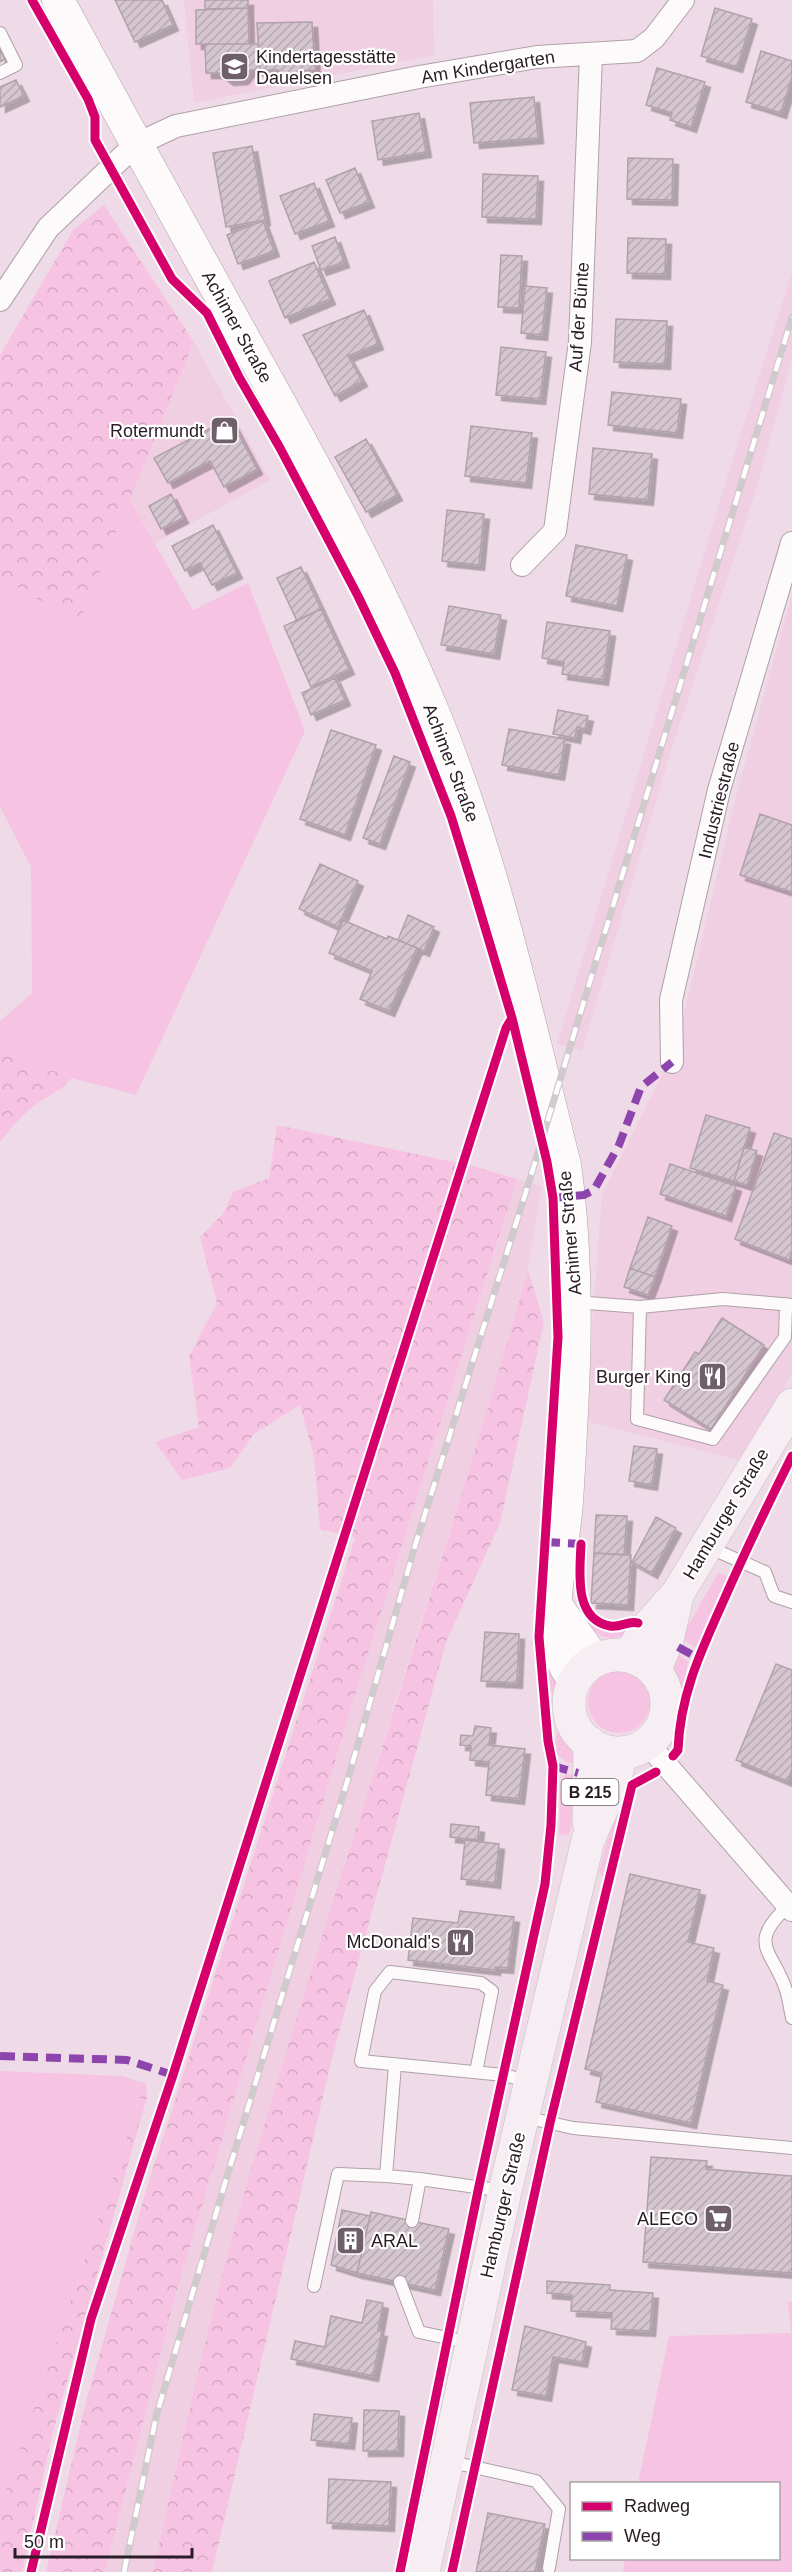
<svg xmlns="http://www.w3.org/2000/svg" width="792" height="2572" font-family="Helvetica,sans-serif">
<defs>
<pattern id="forest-crowns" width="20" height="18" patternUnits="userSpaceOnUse" patternTransform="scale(1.5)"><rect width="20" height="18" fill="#f7c3e3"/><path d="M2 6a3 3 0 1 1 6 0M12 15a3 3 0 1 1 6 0" fill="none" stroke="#d4a7c3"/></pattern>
<pattern id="building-hatch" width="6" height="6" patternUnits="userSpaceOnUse" patternTransform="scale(1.5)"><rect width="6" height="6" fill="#d4c5ce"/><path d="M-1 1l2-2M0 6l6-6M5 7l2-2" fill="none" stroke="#b6a9b1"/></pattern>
<filter id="shadow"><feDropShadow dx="5.5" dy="5.5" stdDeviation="0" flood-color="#0004"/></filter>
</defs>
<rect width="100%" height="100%" fill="#efdbe7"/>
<!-- built -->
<path fill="#f0cfe2" d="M184,0h249l1,55 -240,48z
M792,272v87l-36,131 -89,274 -85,287 -25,-7 169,-563z
M194,342l76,138 -116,64 -25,-45z
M792,594v780l-50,87 -157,-40 17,-227 74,-147 60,-251z
M517,1179l25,7 -14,84 -40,141 -91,285 -137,443 -84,329 -23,104h-48l71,-279 180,-601z"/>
<!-- green -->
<path fill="#f7c3e3" d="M129,499l64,111 55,-27 57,148 -169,364 -64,-17 -72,-27v-30l32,-28 -1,-126 -31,-60v-230l79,45z
M718,1573l11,4 -31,70h-3l-14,-9z
M580,1597c12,27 22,34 51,31l-1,6c-33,13 -43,-8 -53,-36z
M544,1641l18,47v15l-11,-11z
M674,1652l14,9 -16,87 -2,-14 7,-31 -5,-33z
M588 1702a31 31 0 1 1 62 0a31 31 0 1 1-62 0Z
M565,1726l11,16 -1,21h-7l-12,-9c-1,-13 -2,-21 9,-28z
M566,1774l15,2 -12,59 -10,-1 2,-55z
M621,1790l6,1 -21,89 -7,-8z
M0,2071l123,5 13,5 5,14 -137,401 -4,2z
M788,2301l4,1v270h-169l2,-13 153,-1v-74l-140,-1 31,-147 122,-3z"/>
<!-- forest -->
<path fill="url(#forest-crowns)" d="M104,205l90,137 -115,281 -79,-46v-222l73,-125z
M0,1051l72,27c-11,12 -18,15 -31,23 -17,11 -29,26 -41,41z
M277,1125l196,41 44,13 -161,513 -180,601 -71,279h-59l40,-170 60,-212 209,-652 -35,-9 -6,-72 -14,-52 -46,29 -24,34 -48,12 -27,-38 44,-15 -10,-71 28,-53 -17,-66 23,-23 10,-22 36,-14z
M528,1270l16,52 -44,201 -54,119 -114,416 -120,514h-59c32,-146 65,-294 108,-436 86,-290 185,-576 267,-866z
M136,2081l10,2 1,14 -94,335 -31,140h-22v-74l4,-2 137,-401z"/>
<!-- building -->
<path fill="url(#building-hatch)" stroke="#b0a1aa" stroke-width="1.5" filter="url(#shadow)" d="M115,0h47l11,25 -38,17z
M205,0h43v8l-43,1z
M248,8l1,36h-53v-34z
M715,8l37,11 -15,48 -36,-11z
M312,22l3,48 -14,1 -7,7h-9l-7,-8h-18l-3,-47z
M205,44h53l2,26h-10l-7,9 -15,1 -9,-7h-13z
M0,49l5,10 -5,3z
M761,51l31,10v16l-11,36 -35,-11z
M657,68l48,14 -14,45 -21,-7 2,-7 -26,-8z
M16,80l8,16 -24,11v-20z
M534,97l4,41 -64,5 -4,-40z
M419,113l7,39 -48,8 -6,-39z
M252,146l13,74 -39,7 -13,-74z
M628,158l45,1 -1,41 -45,-1z
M355,168l14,34 -29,11 -14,-33z
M483,174l55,2 -2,43 -54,-2z
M314,183l15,38 -34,13 -15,-38z
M263,221l11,30 -36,13 -11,-29z
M335,237l9,25 -23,8 -9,-24z
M628,238l38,1 -1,35 -38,-1z
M501,255l21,1 -3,52 -21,-1z
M314,262l16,37 -45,19 -16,-37z
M525,286l22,2 -5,47 -21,-2z
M364,310l14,34 -30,12 14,25 -27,15 -32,-61z
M616,319l51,2 -2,43 -51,-2z
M501,347l45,5 -6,47 -44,-4z
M612,392l69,7 -4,34 -69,-8z
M230,418l27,51 -33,18 -14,-26 -42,22 -14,-25z
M471,426l61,7 -6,50 -61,-7z
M366,439l31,56 -31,17 -31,-55z
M593,448l59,6 -4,46 -59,-6z
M171,494l12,24 -22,11 -12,-23z
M447,510l37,4 -5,51 -37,-4z
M213,525l24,48 -25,12 -12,-22 -15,8 -13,-25z
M576,545l51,10 -10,51 -51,-10z
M301,567l20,42 -24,12 -20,-43z
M449,606l52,9 -7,39 -53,-9z
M321,609l28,60 -38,18 -27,-61z
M547,622l63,9 -7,49 -41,-6 2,-12 -22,-4z
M335,678l10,22 -34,15 -9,-22z
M558,710l30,6 -3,13 -8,-2 -2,11 -22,-4z
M509,729l56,10 -6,36 -57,-10z
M331,730l45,15 -31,90 -45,-16z
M394,756l16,6 -30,82 -17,-6z
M760,814l32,11v67l-52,-17z
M320,864l38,17 -20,46 -39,-18z
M408,915l26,12 -10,24 -26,-11z
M343,920l44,19 1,-3 29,12 -28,63 -29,-12 12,-28 -43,-18z
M706,1115l44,13 -16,53 -44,-13z
M774,1133l18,6v114l-3,7 -54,-21z
M744,1147l13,4 -10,34 -13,-4z
M670,1164l66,22 -10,30 -66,-22z
M648,1217l24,9 -17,51 -25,-9z
M630,1268l25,9 -7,18 -24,-8z
M722,1318l42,27 -53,84 -47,-29 31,-48 4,2z
M634,1446l23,3 -5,36 -23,-4z
M596,1515l31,1 -3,39 -30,-2z
M656,1517l20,11 -24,45 -20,-11z
M594,1553l37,2 -3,50 -37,-2z
M485,1632l34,2 -2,49 -36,-2z
M776,1664l16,6v100l-5,11 -51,-21z
M475,1726l16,2 -2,17 36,4 -6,50 -33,-4 3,-33 -19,-2 1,-14 -11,-1 1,-10 12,1z
M451,1824l28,3 -1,13 -28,-3z
M465,1840l34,4 -4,39 -34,-4z
M630,1874l70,16 -12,52 26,6 -7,33 16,4 -32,138 -95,-21 6,-29 -17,-4z
M460,1911l54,6 -6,51 -13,-1v3l-87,-10 5,-42 45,5z
M651,2157l56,4 -1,8 86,7v97l-149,-11z
M342,2210l28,6 -13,57 -26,-8z
M371,2212l78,17 -14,61 -78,-17z
M547,2281l63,4v5l43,3 -3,38 -39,-2 1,-16 -41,-2 1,-16 -25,-2z
M367,2300l16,3 -5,28h4l-9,45 -82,-17 4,-18 30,6 6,-31 31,7z
M525,2326l61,16 -4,20 -29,-5 -7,39 -34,-6z
M364,2410l35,1 -1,40h-35z
M314,2414l38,4 -3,26 -38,-4z
M329,2479l62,3 -2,44 -62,-3z
M488,2513l57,11 -10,48h-59z"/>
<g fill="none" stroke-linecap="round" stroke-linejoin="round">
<defs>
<path id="lane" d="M0,33l16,32 -16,8
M575,1302l65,5 83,-8 69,6
M640,1307l-3,112 76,20 72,-102 1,-33
M708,1547l57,25 9,24 18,6
M788,1906c-42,39 -15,44 -2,84 3,9 4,19 6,28
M395,2065l-9,111 34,3
M476,2072l16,-81 -11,-8 -91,-11 -15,19 -14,70 143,14 26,7
M524,2117l49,11 219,20
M412,2221l8,-42 84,12
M400,2282l19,50 52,11
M314,2286l24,-112 48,2
M447,2461l89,20 23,28 -10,59"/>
<path id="street" d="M0,300l48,-72 87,-83 41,-19 243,-49 118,-20 100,-6 17,-13 29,-38
M522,565l33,-34 9,-69 16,-120 11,-288
M672,1062l-1,-62 48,-210 73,-247
M648,1744l144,166"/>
<path id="secondary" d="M58,0c59,109 119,218 179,326 71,127 142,255 198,390 59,144 92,298 130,449 16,112 9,225 2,337 -3,40 -13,82 -12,123 0,18 6,41 19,54
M556,1605l38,54"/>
<path id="primary" d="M569 1704a49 49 0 1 1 98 0a49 49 0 1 1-98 0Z
M629,1656l18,-28 31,-35 114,-188
M654,1671l13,-31 10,-44
M589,1822l1,-79
M423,2572l82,-381 83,-351 26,-59 7,-27"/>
</defs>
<!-- lane casing -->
<use href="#lane" stroke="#afa0a8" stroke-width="14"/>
<!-- street casing -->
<use href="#street" stroke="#afa0a8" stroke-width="24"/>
<!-- secondary casing -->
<use href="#secondary" stroke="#afa0a8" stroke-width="33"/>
<!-- primary casing -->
<use href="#primary" stroke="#c6bcc2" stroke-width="34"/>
<!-- lane -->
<use href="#lane" stroke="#fdfafb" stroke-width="12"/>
<!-- street -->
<use href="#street" stroke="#fdfafb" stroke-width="22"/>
<!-- secondary -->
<use href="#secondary" stroke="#fdfafb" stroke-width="32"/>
<!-- primary -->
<use href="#primary" stroke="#f6eef3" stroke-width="33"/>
<defs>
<path id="rail" d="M124,2572l32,-155 69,-234 122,-401 68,-236 114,-364 263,-865"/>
</defs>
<!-- rail casing -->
<use href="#rail" stroke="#d0c9cd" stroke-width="7"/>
<!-- rail -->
<use href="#rail" stroke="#fff" stroke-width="4.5" stroke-dasharray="14" stroke-linecap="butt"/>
<!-- quiet -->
<path stroke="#8e44ad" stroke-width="8" stroke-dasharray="15 8" stroke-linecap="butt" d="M553,1198l31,-3 10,-5 25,-45 22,-58 31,-25
M545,1542l36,2v5
M678,1647l20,11
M553,1766l25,7
M0,2056l127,4 46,15"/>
<defs>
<path id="cycleway" d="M32,0l56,99 7,18v23l77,139 35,34 32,64 41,71 78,148 37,77 56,143 21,68 40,134 35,144 6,36 5,139 -19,300 9,104 5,25 -2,59 -6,59 -66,302 -79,386
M581,1544c-1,27 -8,75 29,82 11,2 18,-6 28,-3
M673,1756l5,-6c2,-55 23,-99 45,-148 22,-50 45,-98 69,-146
M31,2572l60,-253 82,-244 333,-1047 6,-10
M452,2572l98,-449 82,-338 24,-13"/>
</defs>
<!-- cycleway casing -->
<use href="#cycleway" stroke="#fff" stroke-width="13"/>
<!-- cycleway -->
<use href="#cycleway" stroke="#d6006c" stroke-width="9"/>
</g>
<!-- icons -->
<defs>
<symbol id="school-square" viewBox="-11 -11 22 22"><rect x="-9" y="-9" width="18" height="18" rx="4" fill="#6e5f68" stroke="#fff"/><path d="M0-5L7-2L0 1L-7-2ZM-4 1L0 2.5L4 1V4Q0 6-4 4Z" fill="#fff"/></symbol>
<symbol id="shop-square" viewBox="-11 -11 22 22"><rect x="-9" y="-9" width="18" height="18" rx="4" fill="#6e5f68" stroke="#fff"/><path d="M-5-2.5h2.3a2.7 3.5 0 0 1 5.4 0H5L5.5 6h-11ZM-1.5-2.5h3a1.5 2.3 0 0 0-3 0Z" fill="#fff"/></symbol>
<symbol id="restaurant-square" viewBox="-11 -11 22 22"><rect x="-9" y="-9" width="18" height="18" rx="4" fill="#6e5f68" stroke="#fff"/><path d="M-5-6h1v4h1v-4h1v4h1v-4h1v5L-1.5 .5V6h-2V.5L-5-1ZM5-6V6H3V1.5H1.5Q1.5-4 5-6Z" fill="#fff"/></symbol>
<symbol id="supermarket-square" viewBox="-11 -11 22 22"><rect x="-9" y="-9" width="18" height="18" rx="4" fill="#6e5f68" stroke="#fff"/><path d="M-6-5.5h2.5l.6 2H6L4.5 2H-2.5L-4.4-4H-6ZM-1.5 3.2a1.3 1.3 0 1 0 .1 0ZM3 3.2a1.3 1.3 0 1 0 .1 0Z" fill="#fff"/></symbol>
<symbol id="building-square" viewBox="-11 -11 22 22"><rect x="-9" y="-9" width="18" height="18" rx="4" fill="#6e5f68" stroke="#fff"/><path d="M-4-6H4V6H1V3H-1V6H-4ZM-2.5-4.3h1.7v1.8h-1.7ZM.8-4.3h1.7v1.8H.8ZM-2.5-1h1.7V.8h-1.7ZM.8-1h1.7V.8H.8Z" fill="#fff"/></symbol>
</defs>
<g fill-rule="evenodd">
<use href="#school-square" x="218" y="50" width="33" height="33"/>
<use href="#shop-square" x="208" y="414" width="33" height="33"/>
<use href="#restaurant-square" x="696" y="1360" width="33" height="33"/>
<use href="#restaurant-square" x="444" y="1926" width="33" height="33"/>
<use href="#supermarket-square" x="702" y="2202" width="33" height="33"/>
<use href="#building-square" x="334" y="2224" width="33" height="33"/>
</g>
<g text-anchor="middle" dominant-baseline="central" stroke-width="4.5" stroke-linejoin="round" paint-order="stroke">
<!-- shield labels -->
<rect fill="#fff" stroke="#696066" stroke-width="1.5" x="561.5" y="1779" width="57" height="26" rx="4.5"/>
<g font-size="16" font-weight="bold" fill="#291c24">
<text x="590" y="1792">B 215</text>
</g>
<!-- poi labels -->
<g font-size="18" fill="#291c24" stroke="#fff" text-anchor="end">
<text x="256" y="57" text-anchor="start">Kindertagesstätte<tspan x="256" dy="21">Dauelsen</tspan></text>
<text x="204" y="431">Rotermundt</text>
<text x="691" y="1377">Burger King</text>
<text x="440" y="1942">McDonald's</text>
<text x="698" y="2219">ALECO</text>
<text x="371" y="2241" text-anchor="start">ARAL</text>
</g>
<!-- street labels -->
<g font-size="18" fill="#291c24" stroke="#fff">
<text transform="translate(488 67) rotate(-9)">Am Kindergarten</text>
<text transform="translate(579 317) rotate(-86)">Auf der Bünte</text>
<text transform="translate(237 327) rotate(61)">Achimer Straße</text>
<text transform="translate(451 763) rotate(69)">Achimer Straße</text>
<text transform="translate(719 800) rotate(-76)">Industriestraße</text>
<text transform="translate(570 1233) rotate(-95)">Achimer Straße</text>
<text transform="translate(726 1514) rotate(-59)">Hamburger Straße</text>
<text transform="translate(503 2205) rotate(-77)">Hamburger Straße</text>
</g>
</g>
<!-- legend -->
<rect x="570" y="2482" width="210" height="78" fill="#ffffff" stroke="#a9a4a7" stroke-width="1.5"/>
<rect x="582" y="2502" width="30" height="9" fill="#d6006c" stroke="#a9a4a7" stroke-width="1.5"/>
<text x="624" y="2512" font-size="18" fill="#291c24">Radweg</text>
<rect x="582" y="2532" width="30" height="9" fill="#8e44ad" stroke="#a9a4a7" stroke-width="1.5"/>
<text x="624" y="2542" font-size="18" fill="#291c24">Weg</text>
<!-- scale -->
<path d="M15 2548v9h177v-9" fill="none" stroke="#291c24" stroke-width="3"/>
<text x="24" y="2548" font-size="18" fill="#291c24" stroke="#ffffff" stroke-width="4.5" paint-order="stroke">50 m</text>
</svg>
